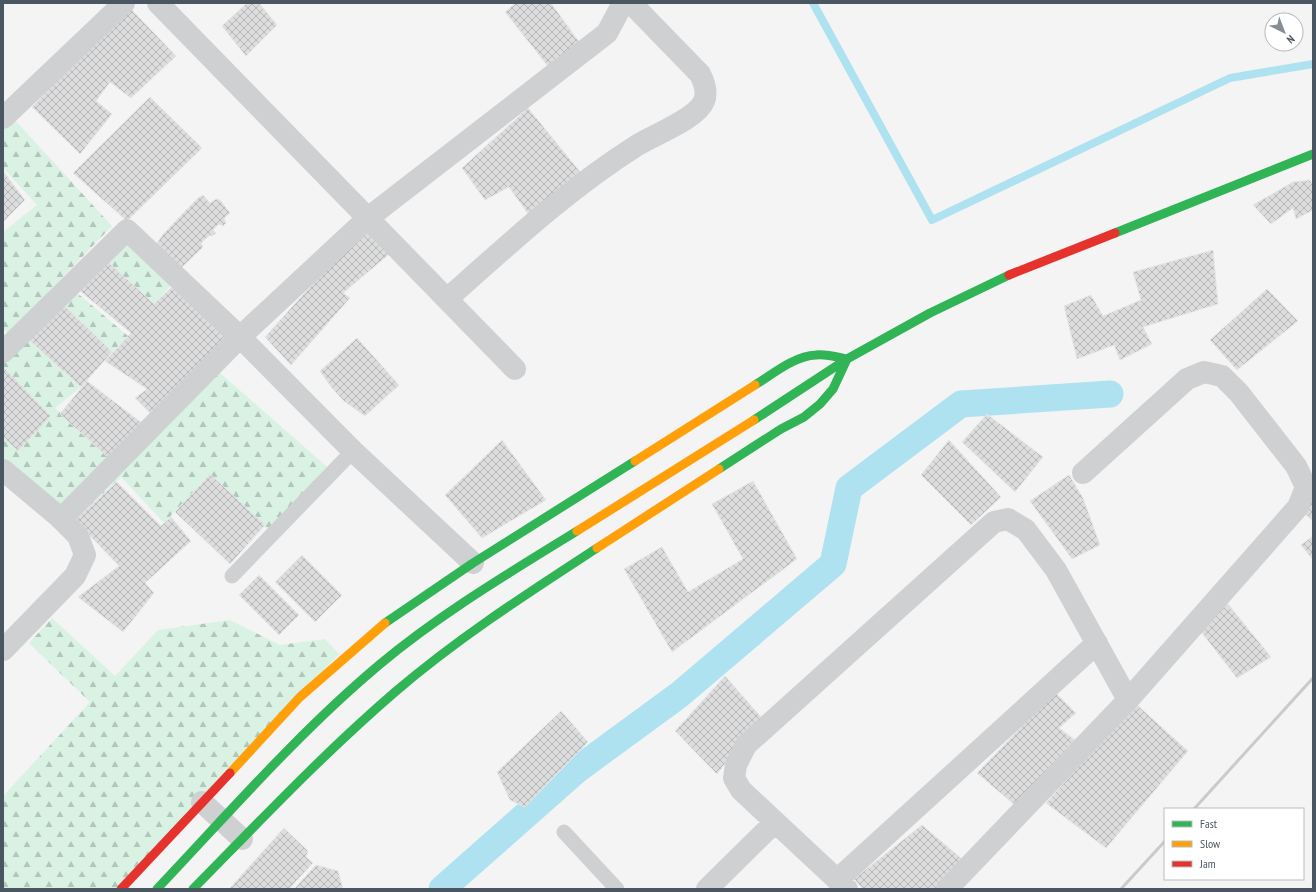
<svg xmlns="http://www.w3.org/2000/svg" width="1316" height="892" font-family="'PT Sans Narrow',sans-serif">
<defs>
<pattern id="forest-firs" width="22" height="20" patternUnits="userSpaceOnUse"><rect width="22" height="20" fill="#d9f2e3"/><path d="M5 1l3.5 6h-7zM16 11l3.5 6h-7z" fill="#b2c7bb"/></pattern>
<pattern id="building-cross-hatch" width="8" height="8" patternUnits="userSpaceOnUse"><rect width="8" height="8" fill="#ddddde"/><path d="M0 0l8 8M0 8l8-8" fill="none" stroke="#b5b6b7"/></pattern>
</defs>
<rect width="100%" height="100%" fill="#f4f4f4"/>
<!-- forest -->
<path fill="url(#forest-firs)" d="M13,118l99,108 -104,108 -5,-6v-96l34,-27 -34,-37v-41z
M127,230l51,48 -24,26 -79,-13 53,45 -16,16 -48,-47 -35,35 52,47 -26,21 55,51 -52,57 -55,-51v-108z
M212,366l121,106 -61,62 -62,-60 -46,49 -43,-46 -46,43z
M52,618l63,58 43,-46 72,-10 50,25 45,-6 14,15 -218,235h-118v-93l87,-94 -61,-59z"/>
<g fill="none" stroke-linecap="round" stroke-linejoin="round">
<!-- stream -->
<path stroke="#aee2f0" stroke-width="8" d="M813,3l119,217 298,-142 83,-14"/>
<!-- canal -->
<path stroke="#aee2f0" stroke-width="27" d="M442,889l136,-120 101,-74 154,-131 16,-76 112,-84 149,-10"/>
</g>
<!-- building -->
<path fill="url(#building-cross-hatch)" stroke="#e5e6e7" d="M247,3h12l18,22 -31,31 -24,-30z
M516,3h35l31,43 -31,24 -46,-58z
M128,6l48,50 -45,42 -21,-16 -14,19 16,13 -32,40 -48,-47z
M150,97l52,51 -75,73 -54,-48z
M528,108l53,65 -52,42 -20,-28 -24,13 -23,-32z
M3,171l22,29 -22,22z
M1310,180l3,6v24l-17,9 -3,-11 -22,16 -18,-19 40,-23z
M203,195l7,8 6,-4 4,1 10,13 -6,5 2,5 -3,3 -4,-2 -6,6 3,3 -4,3 -2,-1 -9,8 2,4 -24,23 -25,-22 9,-14 35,-36z
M375,225l18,26 -50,42 7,5 -59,67 -26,-28 55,-61z
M1213,250l5,54 -75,23 9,17 -32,16 -6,-15 -37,14 -13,-53 27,-11 12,21 38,-16 -8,-28z
M107,261l47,43 20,-19 58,44 -80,86 -17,-17 12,-9 -42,-28 26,-28 -52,-43z
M1267,289l31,32 -61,49 -27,-30z
M64,305l48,47 -31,35 -53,-48z
M357,338l42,47 -34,31 -21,-15 -12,-13 -12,-17z
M3,367l48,49 -33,35 -15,-14z
M87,381l55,42 -32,36 -50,-45z
M987,414l56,43 -28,35 -53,-50z
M502,440l44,60 -64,38 -37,-43z
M949,440l52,57 -30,28 -50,-50z
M210,474l55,51 -35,39 -55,-52z
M1069,475l14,23 17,47 -28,14 -42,-58z
M753,481l44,78 -125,93 -48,-83 38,-22 26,45 55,-33 -31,-55z
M117,482l44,44 10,-9 20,24 -46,42 9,10 -31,39 -45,-35 41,-31 -44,-46z
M1313,496v25l-15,-14z
M1313,536v24l-12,-15z
M302,555l40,40 -27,27 -40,-40z
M259,575l40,40 -20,20 -40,-40z
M1228,604l43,53 -34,21 -38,-49z
M725,676l36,41 -44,57 -42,-43z
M1055,692l21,21 -17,15 16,12 -59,66 -39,-33z
M1136,704l52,47 -82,97 -60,-45z
M561,711l27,31 -63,65 -15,-7 -13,-28z
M922,825l40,34 -24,30h-75l-9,-10z
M284,828l24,23 -2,6 7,6 -16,17 -8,9h-60z
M316,865l22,6 5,18h-49z"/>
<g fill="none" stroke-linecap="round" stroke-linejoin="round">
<!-- lane -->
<path stroke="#ced0d2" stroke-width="15" d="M232,576l121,-125
M564,832l53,57"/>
<!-- street -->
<path stroke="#ced0d2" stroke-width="22" d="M158,3l357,366
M3,118l121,-115
M447,299c61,-54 121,-110 189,-153 17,-11 61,-27 68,-45 4,-9 0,-19 -4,-27l-69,-71
M3,352l124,-122 113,107 113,114 120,112
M3,470l55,46 20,20 7,19 -10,21 -72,74
M61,519l179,-182 128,-119 239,-185 16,-30
M202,802l40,37
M837,880l260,-237
M707,889l67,-66
M847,889l-106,-99 -7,-12 2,-13 10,-20 248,-223 14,-3 18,11 30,40 72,130
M947,889l181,-189 170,-193 8,-20 -10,-21 -57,-73 -17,-17 -18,-4 -17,7 -104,94"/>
<!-- fast -->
<path stroke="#30b455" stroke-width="9" d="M1115,233l198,-79
M755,385c18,-11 39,-29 61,-30 10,-1 21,2 31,4
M754,420l93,-61
M719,469l62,-40 23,-12 16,-13 13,-15 14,-30 83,-46 79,-38
M385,623l88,-60 162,-102
M157,889c72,-76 141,-156 222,-224 61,-51 130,-92 198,-134
M193,889c66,-67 130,-135 202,-197 63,-54 133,-99 202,-144"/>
<!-- slow -->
<path stroke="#ff9f0a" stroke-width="9" d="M635,461l120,-76
M577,531l177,-111
M597,548l122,-79
M230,773l70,-76 85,-74"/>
<!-- jam -->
<path stroke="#e5322d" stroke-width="9" d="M1009,275l106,-42
M121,889l109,-116"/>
<!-- rail -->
<path stroke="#c9cacc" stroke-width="3" d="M1194,809l119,-131
M1121,889l44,-48"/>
</g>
<!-- border -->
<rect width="1316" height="892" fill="none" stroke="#4a5661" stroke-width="8"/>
<!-- legend -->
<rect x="1164" y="808" width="140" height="72" fill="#ffffff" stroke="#b7bbc0"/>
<rect x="1172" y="821" width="20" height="6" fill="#30b455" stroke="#b7bbc0"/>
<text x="1200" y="828" font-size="12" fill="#4a5661">Fast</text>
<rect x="1172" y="841" width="20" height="6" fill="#ff9f0a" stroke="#b7bbc0"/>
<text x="1200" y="848" font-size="12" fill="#4a5661">Slow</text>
<rect x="1172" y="861" width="20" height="6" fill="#e5322d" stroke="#b7bbc0"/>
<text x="1200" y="868" font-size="12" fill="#4a5661">Jam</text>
<!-- north arrow -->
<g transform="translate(1284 32) rotate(138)"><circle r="19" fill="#ffffff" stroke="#b7bbc0"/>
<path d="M0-3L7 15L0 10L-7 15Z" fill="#868d94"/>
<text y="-6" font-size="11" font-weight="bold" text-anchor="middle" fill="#4a5661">N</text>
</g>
</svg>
